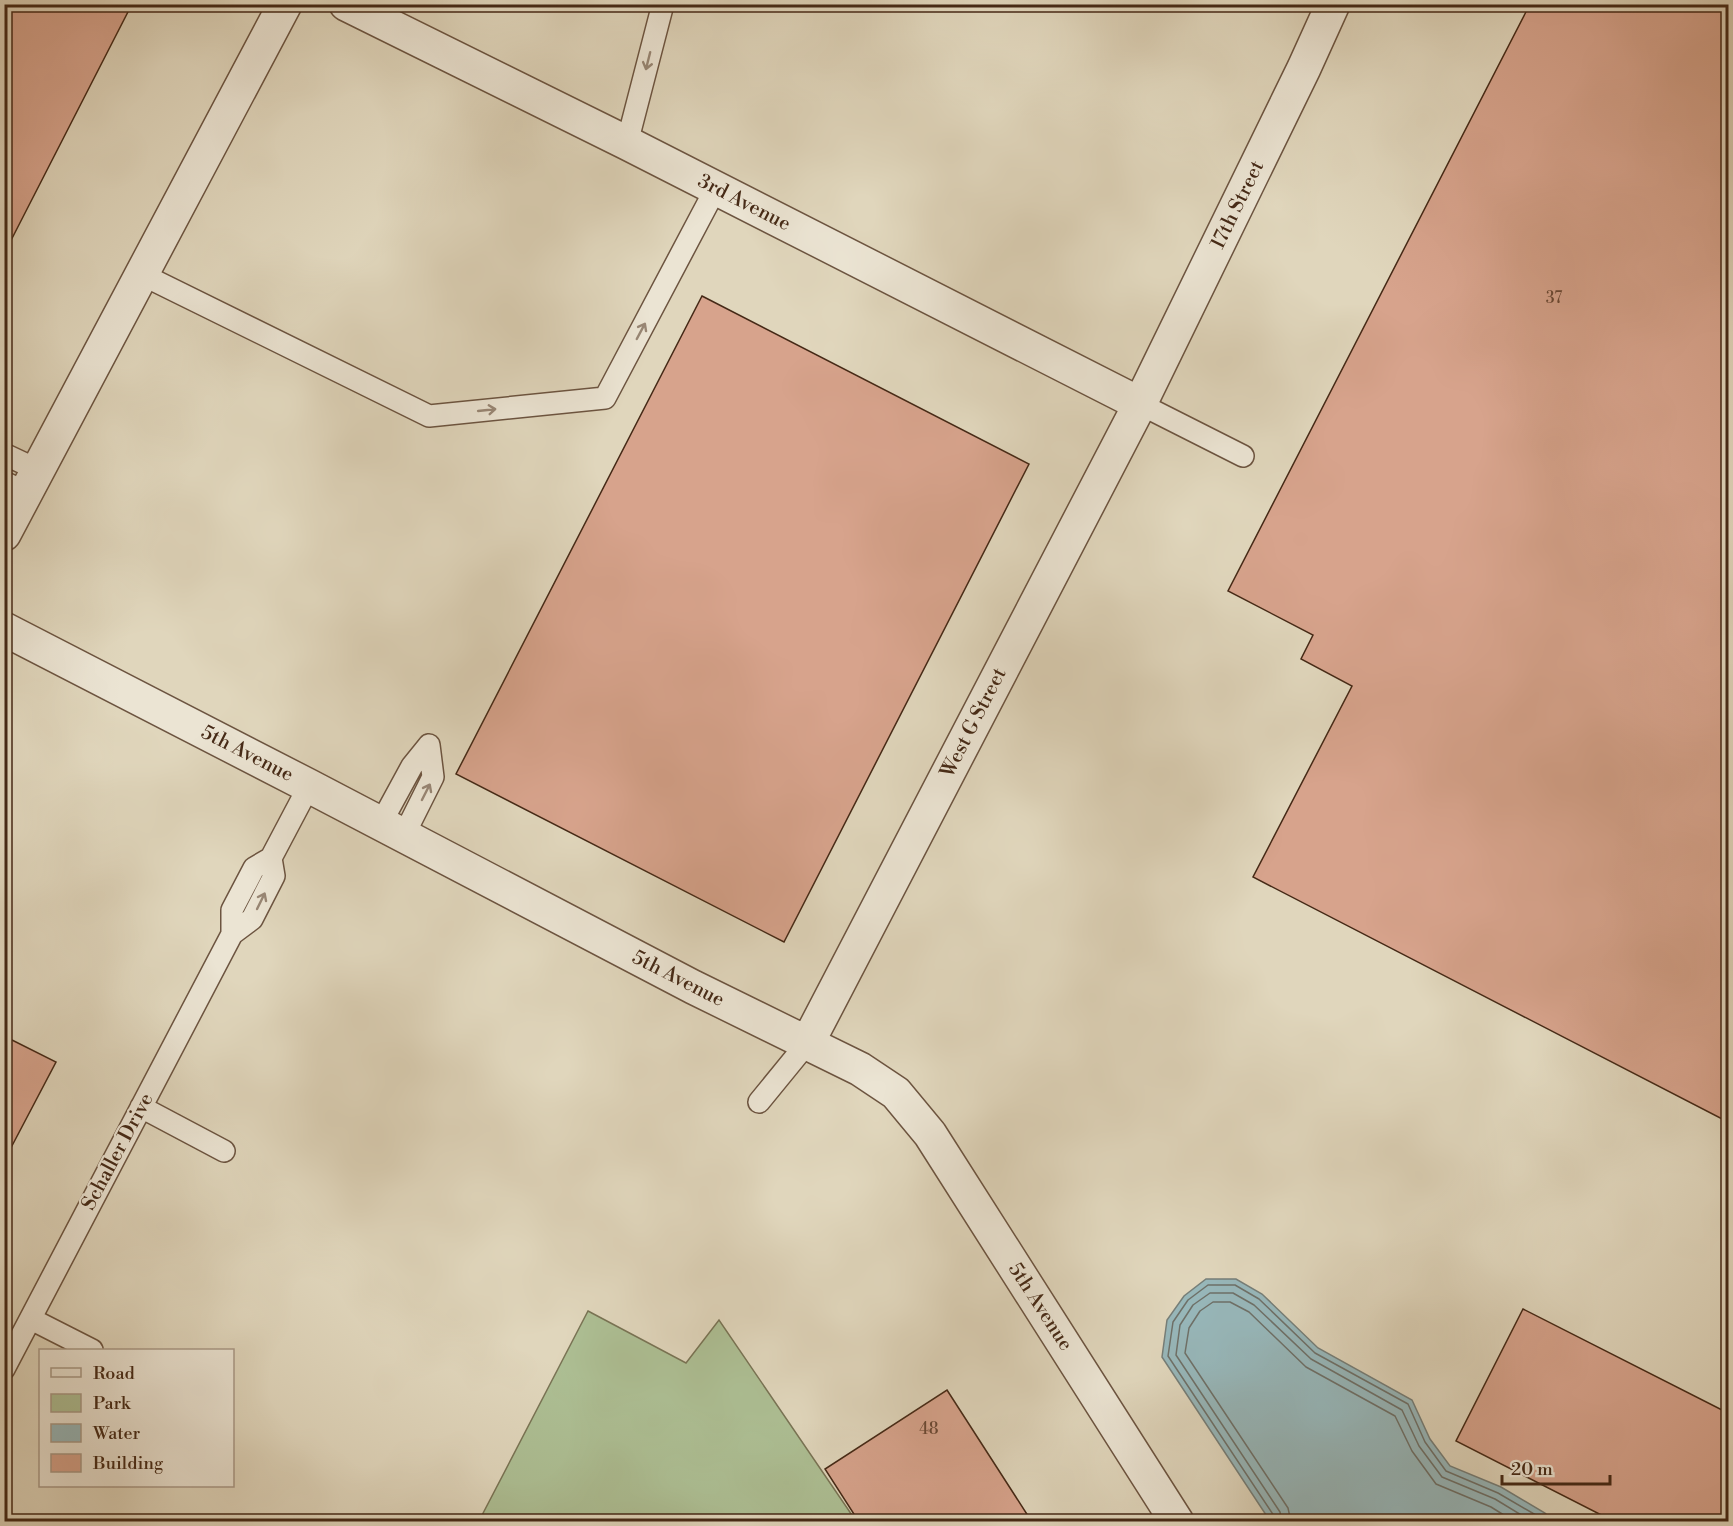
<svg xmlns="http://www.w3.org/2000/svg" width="1733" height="1526" font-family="'Libre Bodoni',serif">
<rect width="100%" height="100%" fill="#e0d6bc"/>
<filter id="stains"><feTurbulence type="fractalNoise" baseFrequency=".00333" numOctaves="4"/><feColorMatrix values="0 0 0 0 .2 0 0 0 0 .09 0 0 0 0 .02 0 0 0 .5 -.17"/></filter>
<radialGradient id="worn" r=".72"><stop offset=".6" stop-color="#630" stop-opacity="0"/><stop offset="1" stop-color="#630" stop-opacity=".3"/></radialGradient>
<!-- green -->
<path fill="#adbf94" stroke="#797455" stroke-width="1.5" d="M588,1311l98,52 33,-43 137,201h-377z"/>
<!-- water -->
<path fill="#97b7ba" stroke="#767e78" stroke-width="1.5" d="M1206,1279h30l26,15 56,54 94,52 18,39 20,27 51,21 44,26 8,8h-283l-108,-164 5,-37 17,-24z"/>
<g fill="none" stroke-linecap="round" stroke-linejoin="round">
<!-- shore -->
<path stroke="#6e7068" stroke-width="1.5" d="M1275,1522l-1,-6 -106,-160 5,-34 15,-22 20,-15h27l24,14 56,54 93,51 17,38 21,29 52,22 43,25 4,4
M1282,1522l-2,-10 -104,-157 4,-30 13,-20 17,-12h23l21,12 57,54 91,51 17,36 23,31 53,22 38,23
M1291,1522l-3,-14 -103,-155 4,-25 11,-17 13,-9h17l19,10 57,55 89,49 17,35 24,33 55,23 24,15"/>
</g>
<!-- building -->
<path fill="#d7a38c" stroke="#452916" stroke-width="1.5" d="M4,4h128l-128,250z
M1530,4h198v1118l-475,-245 99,-191 -51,-27 12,-24 -85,-44z
M702,296l327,168 -245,478 -328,-168z
M4,1036l52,26 -52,99z
M1523,1309l205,104v99l-5,10h-108l-159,-81z
M947,1390l85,132h-173l-34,-53z"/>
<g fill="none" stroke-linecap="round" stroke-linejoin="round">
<defs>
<path id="lane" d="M627,143l36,-139
M143,275l286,141 176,-18 111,-210
M1140,404l103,52
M4,454l34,16
M4,482l22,11
M381,823l31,-57 17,-21
M404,835l29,-58 -4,-32
M232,934l20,-15 22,-43 -3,-18
M759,1102l49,-60
M141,1107l83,44
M31,1319l61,31
M4,1369l228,-435v-24l22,-42 17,-10 38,-72"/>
<path id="street" d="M346,4l281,139 513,261
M4,534l281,-530
M4,629l305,157 384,201 167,82 36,24 34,41 247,388
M808,1042l332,-638 164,-336 29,-64"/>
</defs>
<!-- lane casing -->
<use href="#lane" stroke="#6c5440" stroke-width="24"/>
<!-- street casing -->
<use href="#street" stroke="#6c5440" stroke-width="36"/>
<!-- lane -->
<use href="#lane" stroke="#ebe4d3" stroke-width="21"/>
<!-- street -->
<use href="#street" stroke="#ebe4d3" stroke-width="33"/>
</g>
<!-- one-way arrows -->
<defs><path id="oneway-shaft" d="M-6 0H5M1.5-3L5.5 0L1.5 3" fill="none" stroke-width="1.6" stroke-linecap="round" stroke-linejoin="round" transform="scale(1.5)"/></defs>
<g stroke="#988674">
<use href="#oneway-shaft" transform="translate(648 61) rotate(104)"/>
<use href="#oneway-shaft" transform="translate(641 331) rotate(-62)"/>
<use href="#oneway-shaft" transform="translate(487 410) rotate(-6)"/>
<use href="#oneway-shaft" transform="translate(426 792) rotate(-63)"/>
<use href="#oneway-shaft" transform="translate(261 901) rotate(-64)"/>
</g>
<g text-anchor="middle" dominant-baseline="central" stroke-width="4.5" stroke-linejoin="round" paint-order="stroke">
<!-- number labels -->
<g font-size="16" fill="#6a4834">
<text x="1554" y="298">37</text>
<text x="929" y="1429">48</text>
</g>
<!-- street labels -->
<g font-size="20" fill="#452916" stroke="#ebe4d3">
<text transform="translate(744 203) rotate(27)">3rd Avenue</text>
<text transform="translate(1238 205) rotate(-64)">17th Street</text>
<text transform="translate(974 723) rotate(-63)">West G Street</text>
<text transform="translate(247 754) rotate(27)">5th Avenue</text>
<text transform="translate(678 979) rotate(27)">5th Avenue</text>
<text transform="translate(118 1152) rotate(-62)">Schaller Drive</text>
<text transform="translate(1040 1307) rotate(57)">5th Avenue</text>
</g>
</g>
<!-- margin -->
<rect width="1733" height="1526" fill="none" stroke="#e0d6bc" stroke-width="24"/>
<rect x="6" y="6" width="1721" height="1514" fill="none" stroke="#452916" stroke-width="3"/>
<rect x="12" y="12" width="1709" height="1502" fill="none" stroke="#452916" stroke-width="1.5"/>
<!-- legend -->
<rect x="39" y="1349" width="195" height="138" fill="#ebe4d3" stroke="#a99987" stroke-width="1.5"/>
<rect x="51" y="1368" width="30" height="9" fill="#ebe4d3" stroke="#a99987" stroke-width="1.5"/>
<text x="93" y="1379" font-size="18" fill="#452916">Road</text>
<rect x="51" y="1394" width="30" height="18" fill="#adbf94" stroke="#a99987" stroke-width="1.5"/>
<text x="93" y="1409" font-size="18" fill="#452916">Park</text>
<rect x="51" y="1424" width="30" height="18" fill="#97b7ba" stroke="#a99987" stroke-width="1.5"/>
<text x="93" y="1439" font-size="18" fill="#452916">Water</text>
<rect x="51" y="1454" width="30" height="18" fill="#d7a38c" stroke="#a99987" stroke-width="1.5"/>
<text x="93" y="1469" font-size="18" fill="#452916">Building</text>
<!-- scale -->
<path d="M1502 1475v9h108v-9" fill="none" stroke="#452916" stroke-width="3"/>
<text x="1511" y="1475" font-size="18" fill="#452916" stroke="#ebe4d3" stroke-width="4.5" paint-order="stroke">20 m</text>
<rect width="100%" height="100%" filter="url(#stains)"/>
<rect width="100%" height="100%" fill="url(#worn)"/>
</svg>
